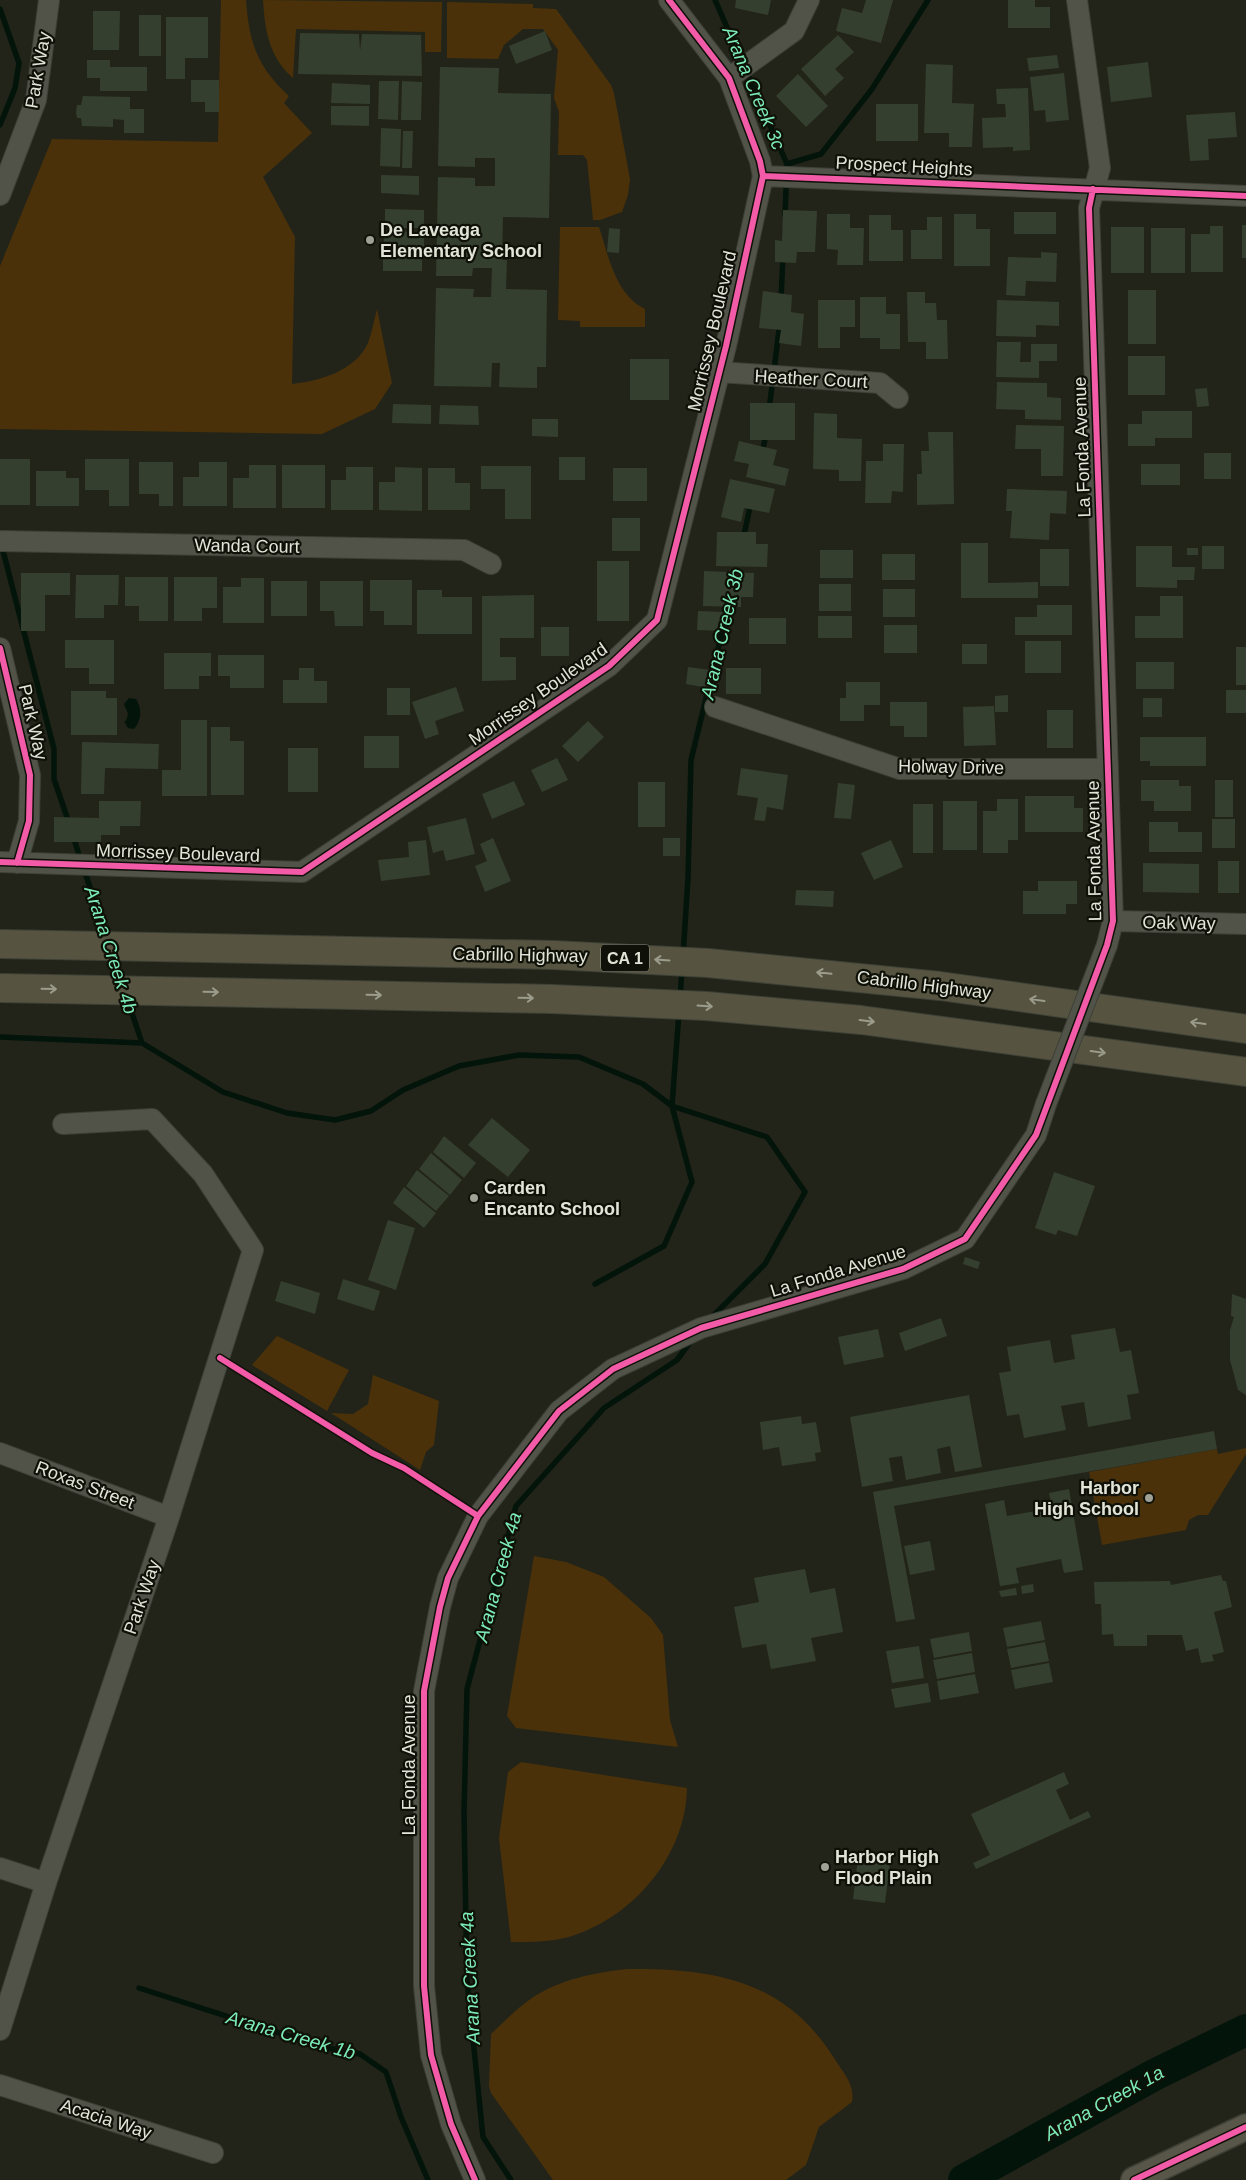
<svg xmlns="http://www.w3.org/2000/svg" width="1246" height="2180" font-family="Arial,sans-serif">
<rect width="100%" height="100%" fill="#222419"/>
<!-- green -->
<path fill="#4a310a" d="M221,0h25c3,42 11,67 43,96l-5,7 28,30 -49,44 32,60 -3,147c28,-3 63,-13 76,-41 4,-11 6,-23 9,-34l15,74 -17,26 -53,25 -322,-5v-163l52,-127 166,3z
M263,0l179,2 -1,50h-16v-20l-129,-3 -3,49c-24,-21 -28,-47 -30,-78z
M447,2l86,2v4l23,1 55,76 3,8 16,86 -2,16 -6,17 -22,8h-7l-6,-60 -4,-5h-25l1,-43 -5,-14 4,-48 -15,-21h-20l-19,16 -6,14 -51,-1z
M560,227h39c10,30 16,67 46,82v18h-65v-6l-22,-1z
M277,1336l72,34 -22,41 -75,-46z
M373,1375l66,26 -5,44 -8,7 -6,18 -89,-57 22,1 15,-10z
M1246,1448v6l-38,61h-10l-9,5 -3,10 -84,15 -13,-73 128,-23 1,5z
M534,1556l32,6 38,15 47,41 12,17 7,85 8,27 -162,-19 -9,-12z
M521,1762l166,26c-1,66 -52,128 -115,148 -19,6 -41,6 -61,6l-12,-104 9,-66z
M627,1969c86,-1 158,11 207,89 10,16 21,26 18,44l-33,25 -13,38 -20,15h-233l-62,-87 -2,-7 2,-52c13,-12 26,-26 41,-36 29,-19 61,-25 95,-29z"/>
<!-- water -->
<path fill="#03140a" d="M129,698l7,1c6,9 6,21 -2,30l-6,-1 -4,-7h2l2,-7 -4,-10z"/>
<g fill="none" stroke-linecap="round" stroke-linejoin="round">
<!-- stream -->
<path stroke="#03140a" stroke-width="5.5" d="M715,0l72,164 -2,51
M0,9l19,54 -4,25 -15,37
M787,164l34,-10 51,-65 56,-89
M781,300l2,-45
M769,410l11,-88
M762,454l4,-20
M743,540l8,-38
M1,543l53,206v30l15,44
M73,836l8,25
M84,870l24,69
M112,953l11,31
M683,956l5,-78 3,-118 39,-160
M127,998l15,45
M680,998l2,-28
M0,1037l142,6
M142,1043l81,49 64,21 48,7 36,-9 32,-21 56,-24 60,-11 60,2 64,27 29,22 95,31 38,55 -40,72 -53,53
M595,1284l69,-38 28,-64 -20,-76 7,-94
M139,1988l184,59 37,7 26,18 15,45 27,63
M511,2180l-28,-43 -16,-157 -3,-167 3,-124 49,-183 88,-98 73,-48 14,-19"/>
<!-- river -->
<path stroke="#03140a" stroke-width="32" d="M964,2180l190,-105 92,-45"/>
</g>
<!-- building -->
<path fill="#353f2f" d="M736,0h35l-3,15 -33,-7z
M866,0h27l-12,43 -45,-12 6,-23 20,5z
M1008,0h27v7h15v21h-42z
M93,11h27l-1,39h-26z
M139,15h22v41h-22z
M166,17h42v41h-23v21h-19z
M545,31l7,19 -36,14 -7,-18z
M300,33l59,1 1,17 2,-17 59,1 1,41 -124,-2z
M838,35l16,17 -19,17 9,9 -19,18 -24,-27z
M1057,55l2,13 -30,3 -2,-13z
M87,60h23v7h37v24h-47v-13h-13z
M1148,62l4,35 -41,5 -4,-35z
M926,64l27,1 -1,38 22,1 -2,43h-23v-14h-25z
M440,67l59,1 -1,25 53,1 -2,124 -46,-1 -1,43h5l-1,29 41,1 -1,77h-9v21l-38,-1 1,-24h-8l-1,24 -57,-1 2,-98 38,1 -1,8h18l1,-29h-19l-1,8h-36l2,-99 37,1v8h20v-28h-20v9l-37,-1z
M1064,73l5,47 -23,2 -1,-12 -11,1 -4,-34z
M798,74l30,32 -22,21 -30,-31z
M191,80h28v32h-14v-10h-14z
M379,81h20l-1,39 -20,-1z
M402,81l20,1 -1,38h-20z
M332,83l38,2v19l-39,-1z
M1028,88l2,62 -17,1v-4l-30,1 -1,-30 24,-1 -1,-13h-8l-1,-15z
M83,96l47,1v12h14v24h-20v-13l-11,-1v8l-31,-1 -1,-8h-4l-1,-6 1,-7h4z
M876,104h42v37h-42z
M331,106h38v20l-38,-1z
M1235,112l2,25 -29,2 1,21 -19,1 -4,-46z
M381,128l20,1 -1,38 -20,-1z
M403,131h10l-1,37h-10z
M381,175l38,1v19l-38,-2z
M385,209l39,1v18h-39z
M783,210l34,1 -2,41h-18l-1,11 -21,-1v-22l7,1z
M1014,212h42v22h-42z
M827,214h23v14h14l-1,37h-26l1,-15 -11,-1z
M954,214h22v15h14v37h-36z
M869,215h22v15h12v31h-34z
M927,217h15v42h-31v-29h16z
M1242,225h4v33h-4z
M1210,226h13v46h-32v-38h19z
M1111,227h33v46h-33z
M609,228l11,1 -1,24 -12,-1z
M1151,228h34v45h-34z
M384,231l40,1v18h-40z
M1041,252l16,1 -1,29 -30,-1 -1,15 -19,-1 2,-38 33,1z
M383,253h39v18h-39z
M1128,290h28v54h-28z
M763,291l29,4 -1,17 13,2 -3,32 -22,-3 2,-13 -22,-2z
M907,292h18v11h11l1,17h10l1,39h-22v-17h-18z
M860,297h26v17h14v35h-20v-11h-20z
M818,300h37v27h-15v21h-22z
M997,300l62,2v24l-23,-1v12l-40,-1z
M997,342h24l-1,20h11v-18h26v17h-18v17l-43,-1z
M1128,356h37v39h-37z
M630,359h39v41h-39z
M997,382l50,1v14l14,1v22l-36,-1v-9l-29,-1z
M1207,388l2,18 -12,1 -2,-18z
M750,403h45v37h-45z
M393,404l38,1v19l-39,-1z
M440,405l38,1 1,19 -40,-1z
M1142,411h50v27h-37v8h-27v-22h14z
M814,413l23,1v24l25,1 -1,42h-22v-11l-26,-1z
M532,419h26v18l-26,-1z
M1016,425l48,1 -1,50h-22v-27h-26z
M928,432h25l1,72 -37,1v-31h5l-1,-23h8z
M739,441l38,9 -4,15 16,4 -4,17 -39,-9 3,-13 -15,-3z
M883,444h21l-1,48 -11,-1 -1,12h-26l1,-42h17z
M1204,453h27v26h-27z
M559,457h26v23h-26z
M0,459h30v46h-30z
M85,459h44v47h-20v-16h-24z
M139,462h34v44h-14v-12h-20z
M199,462h28v44h-44v-29h16z
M1141,464h39v21h-39z
M249,465h27v43h-43v-30h16z
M282,465h43v43h-43z
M481,466h50v53h-26v-30h-24z
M346,467h27v43h-42v-30h15z
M395,467l27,1v43l-43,-1v-28h16z
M428,468h27v15h15v27h-42z
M613,468h34v33h-34z
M36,471h30v7h13v28h-43z
M730,479l45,10 -6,24 -25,-5 -3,14 -20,-5z
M1007,489l60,2 -1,23 -16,-1 -1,27 -39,-2 2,-27h-6z
M612,518h28v33h-28z
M717,532h39v12h12l-1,23 -51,-1z
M961,543h27v40l50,-1v16h-77z
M1136,546h36v21h23l-1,13h-17v8l-41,-1z
M1202,546h22v23h-22z
M1187,548h11v7h-11z
M1040,549h29v37h-29z
M820,550h33v28h-33z
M882,554h33v26h-33z
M597,561h32v60h-32z
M704,571l50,2 -1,24h-12v10l-38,-1z
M21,573h49v22h-25v36h-24z
M76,575h43l-1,30h-14v13h-29z
M125,577h43v44h-29v-15h-14z
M174,577h43v31h-15v13h-28z
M241,578h23v45h-41v-36h18z
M370,580h42v45h-28v-14h-14z
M271,581h36v35h-36z
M320,581h43v45h-28l-1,-15h-14z
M819,584h32v27h-32z
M883,589h32v28h-32z
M417,590h25v7h30v37h-55z
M534,595v43h-34v19h16v23l-34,1v-85z
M1160,596h23v42h-48v-22h25z
M1037,605h35v30h-57v-18h22z
M698,611l26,1 -1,19 -26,-1z
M818,616h34v22h-34z
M749,618h37v26h-37z
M884,625h33v28h-33z
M541,627h28v29h-28z
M65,640h49v44h-25v-16h-24z
M1025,641h36v32h-36z
M962,644h25v20h-25z
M1236,647h10v38h-10z
M164,653h47v23h-12v13h-35z
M218,655h46v33h-34v-12h-12z
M1136,662h38v27h-38z
M688,667l22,3 -2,18 -22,-4z
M299,668h15v13h13v22h-44v-23h16z
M726,668h35v26h-35z
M846,682h34v23h-16v16h-24v-23h6z
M456,687l8,24 -29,10 4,13 -14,5 -13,-37z
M387,688h23v27h-23z
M1226,690h20v23h-20z
M71,691h35v7h11v37h-46z
M1008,695v17h-13v-16z
M1143,698h19v19h-19z
M890,702h37v35h-23v-11h-14z
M994,706l2,39 -32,1 -1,-39z
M1047,710h26v38h-26z
M181,720h26v76h-45v-26h19z
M588,721l16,16 -26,25 -16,-16z
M211,727h19v14h14v54h-33z
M364,736h35v32h-35z
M1140,737h66v29h-56v-5h-10z
M82,742l77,2 -1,25 -53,-1 -1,26h-23z
M288,748h30v44h-30z
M557,758l11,22 -26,12 -11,-22z
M741,768l47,7 -5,35 -16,-3 -2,14 -11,-1 4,-22 -21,-3z
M1141,780h38v6h12v25h-37v-10h-13z
M1215,780h18v37h-18z
M514,781l11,24 -33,14 -10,-25z
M638,782h27v45h-27z
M838,783l17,2 -4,34 -17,-1z
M1025,796h49v12h9v24h-58z
M997,799h21v41h-10v13h-25v-42h14z
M99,801h42l-1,25h-20v9h-19v7h-47v-25l45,1z
M943,801h34v49h-34z
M913,804h20v49h-20z
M466,818l9,36 -29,7 -3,-11 -10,3 -6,-26z
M1212,819h23v29h-23z
M1149,822h29v10h24v20h-53z
M493,838l18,43 -26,11 -10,-26 12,-5 -7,-17z
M663,838h17v18h-17z
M426,840l4,35 -49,6 -3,-21 31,-3 -1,-15z
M891,840l12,27 -29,13 -13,-27z
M1218,861h21v32h-21z
M1143,863l56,1v29l-56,-1z
M1038,881h39v23h-11v10h-43v-23h15z
M796,890l38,1 -1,16 -38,-2z
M492,1118l38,32 -22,27 -40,-32z
M444,1136l32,27 -12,15 -31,-26z
M431,1153l31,27 -12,15 -31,-26z
M417,1170l32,26 -13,15 -30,-25z
M1054,1172l41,14 -18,50 -19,-6 -2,5 -21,-7z
M404,1187l32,26 -12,15 -31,-25z
M388,1220l27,8 -19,62 -28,-10z
M965,1257l15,5 -2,7 -15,-5z
M343,1279l37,12 -6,20 -37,-12z
M281,1281l39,12 -5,21 -40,-13z
M1232,1294l14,5v96l-8,-5 -8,-30v-30l4,-13 -3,-1z
M941,1318l6,18 -42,15 -6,-18z
M1115,1328l5,24 11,-2 8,43 -12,2 4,24 -43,8 -4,-25 -23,4 5,24 -42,8 -5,-24 -12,2 -8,-43 12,-2 -4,-24 43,-7 4,23 21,-4 -4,-24z
M878,1329l6,28 -40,8 -6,-28z
M969,1395l13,72 -27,5 -5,-26 -13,3 4,24 -35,7 -4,-24 -13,2 4,23 -31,6 -12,-70z
M801,1416l1,8 14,-2 5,30 -6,1 1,8 -34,5 -3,-19 -16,3 -3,-28z
M1214,1431l3,18 -323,57 21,113 -19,3 -23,-130z
M1069,1489l14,81 -19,3 -3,-14 -45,9 3,15 -19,3 -15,-82 19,-4 3,16 45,-8 -3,-15z
M930,1541l5,29 -25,5 -6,-29z
M805,1569l5,24 25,-5 8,44 -32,6 5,23 -45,8 -5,-25 -24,4 -8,-41 25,-5 -5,-24z
M1221,1575l2,6h3l6,26 -18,5 10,40 -12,3 2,6 -13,2 -3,-15 -12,3 -4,-16h-35v11h-33l-1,-12 -11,1 -1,-31h-6l-1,-22 76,-1 1,4z
M1033,1584l1,8 -12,2 -1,-8z
M1016,1588l1,7 -16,2 -2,-6z
M1041,1621l4,19 -38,7 -4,-19z
M969,1632l3,19 -38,7 -4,-19z
M1045,1642l4,19 -38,7 -4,-19z
M919,1646l5,32 -32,5 -6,-32z
M972,1653l3,19 -38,7 -4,-19z
M1049,1663l4,19 -38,7 -4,-19z
M975,1674l4,19 -39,7 -3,-19z
M928,1683l3,19 -36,6 -4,-19z
M1064,1772l5,12 -13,6 14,30 18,-9 3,6 -115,52 -3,-6 17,-8 -19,-41z
M858,1858l32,4 -5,41 -32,-4z"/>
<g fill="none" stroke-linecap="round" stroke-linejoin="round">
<defs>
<path id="minor" d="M1077,0l23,168 -11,40 24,713 -6,24
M729,78l65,-47 15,-31
M763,176l483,20
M0,195l36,-95 13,-100
M719,372l161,11 18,15
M0,541l464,9 27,14
M0,648l30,127 -1,46 -12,42
M715,707l185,62h208
M0,862l302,10 307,-206 48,-46 69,-274 37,-170 -3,-15 -31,-83 -60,-78
M1113,921l133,3
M0,1453l169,64
M0,1868l46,15
M0,2030l46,-147 123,-366 84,-267 -50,-76 -51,-55 -89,5
M0,2085l213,68
M475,2180l-24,-56 -20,-69 -7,-69v-295l16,-84 8,-29 30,-62 81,-105 54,-42 88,-41 202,-59 62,-30 71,-104 10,-31"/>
<path id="major" d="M1134,2180l112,-53"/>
<path id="highway" d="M0,944l553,11 155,8 232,23 306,43
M0,988l552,11 154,7 155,14 385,52"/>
</defs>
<!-- minor casing -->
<use href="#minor" stroke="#3e4037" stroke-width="22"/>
<!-- major casing -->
<use href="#major" stroke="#3e4037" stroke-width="28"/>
<!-- highway casing -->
<use href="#highway" stroke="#3e4037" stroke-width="30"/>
<!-- minor -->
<use href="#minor" stroke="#515349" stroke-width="20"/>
<!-- major -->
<use href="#major" stroke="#585648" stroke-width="25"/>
<!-- highway -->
<use href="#highway" stroke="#565440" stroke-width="28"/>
<defs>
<path id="minor-bridge" d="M1046,1104l61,-159"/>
</defs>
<!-- minor-bridge casing -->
<use href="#minor-bridge" stroke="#3e4037" stroke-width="22" stroke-linecap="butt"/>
<!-- minor-bridge -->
<use href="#minor-bridge" stroke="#515349" stroke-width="20"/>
<defs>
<path id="cycleway" d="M763,176l483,20
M0,648l30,127 -1,46 -12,42
M0,862l302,10 307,-206 48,-46 69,-274 37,-170 -3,-15 -31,-83 -60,-78
M220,1358l152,95 32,15 74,48
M475,2180l-24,-56 -20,-69 -7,-69v-295l16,-84 8,-29 30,-62 81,-105 54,-42 88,-41 202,-59 62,-30 71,-104 71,-190 6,-24 -24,-713 4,-19
M1134,2180l112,-53"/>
</defs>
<!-- cycleway casing -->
<use href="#cycleway" stroke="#0f1108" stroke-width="9"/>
<!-- cycleway -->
<use href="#cycleway" stroke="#f35aa7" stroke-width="6"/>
</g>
<!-- one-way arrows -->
<defs><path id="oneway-shaft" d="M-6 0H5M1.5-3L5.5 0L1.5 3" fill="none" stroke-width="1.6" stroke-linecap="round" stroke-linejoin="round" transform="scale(1.25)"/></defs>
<g stroke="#9c9c8c">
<use href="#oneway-shaft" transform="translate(662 960) rotate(-176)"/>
<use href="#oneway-shaft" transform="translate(824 973) rotate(-174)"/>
<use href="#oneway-shaft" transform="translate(49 989) rotate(1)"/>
<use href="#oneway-shaft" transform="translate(211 992) rotate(1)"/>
<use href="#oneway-shaft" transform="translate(374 995) rotate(1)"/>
<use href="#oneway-shaft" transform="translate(526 998) rotate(1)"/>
<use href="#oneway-shaft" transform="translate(1037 1000) rotate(-172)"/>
<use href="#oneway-shaft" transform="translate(705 1006) rotate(4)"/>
<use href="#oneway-shaft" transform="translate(867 1021) rotate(7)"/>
<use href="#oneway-shaft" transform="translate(1198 1023) rotate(-172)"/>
<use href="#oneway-shaft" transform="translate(1098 1052) rotate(8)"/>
</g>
<!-- markers -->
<g fill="#9ea194" stroke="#0f1108" stroke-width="2">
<circle cx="370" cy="240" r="5"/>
<circle cx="474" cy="1198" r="5"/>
<circle cx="1149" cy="1498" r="5"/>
<circle cx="825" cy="1867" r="5"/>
</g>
<g text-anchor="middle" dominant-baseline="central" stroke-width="4.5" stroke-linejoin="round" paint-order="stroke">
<!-- shield labels -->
<rect fill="#0f1108" stroke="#a2a599" stroke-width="1" x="601" y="944.5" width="48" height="27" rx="4"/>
<g font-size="16" font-weight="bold" fill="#e1e4d7">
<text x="625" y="958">CA 1</text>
</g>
<!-- street labels -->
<g font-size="18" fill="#e1e4d7" stroke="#0f1108">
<text transform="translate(38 70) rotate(-80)">Park Way</text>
<text transform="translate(904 166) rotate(3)">Prospect Heights</text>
<text transform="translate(712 331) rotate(-77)">Morrissey Boulevard</text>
<text transform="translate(811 379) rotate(3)">Heather Court</text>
<text transform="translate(1082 447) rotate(-92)">La Fonda Avenue</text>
<text transform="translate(247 546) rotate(1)">Wanda Court</text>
<text transform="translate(538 694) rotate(-35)">Morrissey Boulevard</text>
<text transform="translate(33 722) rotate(77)">Park Way</text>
<text transform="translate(951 767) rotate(1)">Holway Drive</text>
<text transform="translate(1094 851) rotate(-91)">La Fonda Avenue</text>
<text transform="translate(178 853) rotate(2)">Morrissey Boulevard</text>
<text transform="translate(1179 923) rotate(1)">Oak Way</text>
<text transform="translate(520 955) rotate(1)">Cabrillo Highway</text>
<text transform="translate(924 985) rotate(7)">Cabrillo Highway</text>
<text transform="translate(838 1271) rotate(-17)">La Fonda Avenue</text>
<text transform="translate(85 1485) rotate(21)">Roxas Street</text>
<text transform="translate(142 1597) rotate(-71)">Park Way</text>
<text transform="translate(409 1765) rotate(-90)">La Fonda Avenue</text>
<text transform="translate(106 2119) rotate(18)">Acacia Way</text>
</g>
<!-- poi labels -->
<g font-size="18" font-weight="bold" fill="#e1e4d7" stroke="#0f1108" text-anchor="start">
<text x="380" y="230">De Laveaga<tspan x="380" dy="21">Elementary School</tspan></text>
<text x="484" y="1188">Carden<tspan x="484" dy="21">Encanto School</tspan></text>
<text x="1139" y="1488" text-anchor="end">Harbor<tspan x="1139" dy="21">High School</tspan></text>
<text x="835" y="1857">Harbor High<tspan x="835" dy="21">Flood Plain</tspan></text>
</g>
<!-- water labels -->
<g font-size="19" font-style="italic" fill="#7cebb7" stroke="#0f1108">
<text transform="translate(754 88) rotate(67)">Arana Creek 3c</text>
<text transform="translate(722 634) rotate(-77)">Arana Creek 3b</text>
<text transform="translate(111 950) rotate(72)">Arana Creek 4b</text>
<text transform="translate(498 1577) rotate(-75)">Arana Creek 4a</text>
<text transform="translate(470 1978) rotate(-93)">Arana Creek 4a</text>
<text transform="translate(291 2035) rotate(16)">Arana Creek 1b</text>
<text transform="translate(1104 2103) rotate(-29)">Arana Creek 1a</text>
</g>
</g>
</svg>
